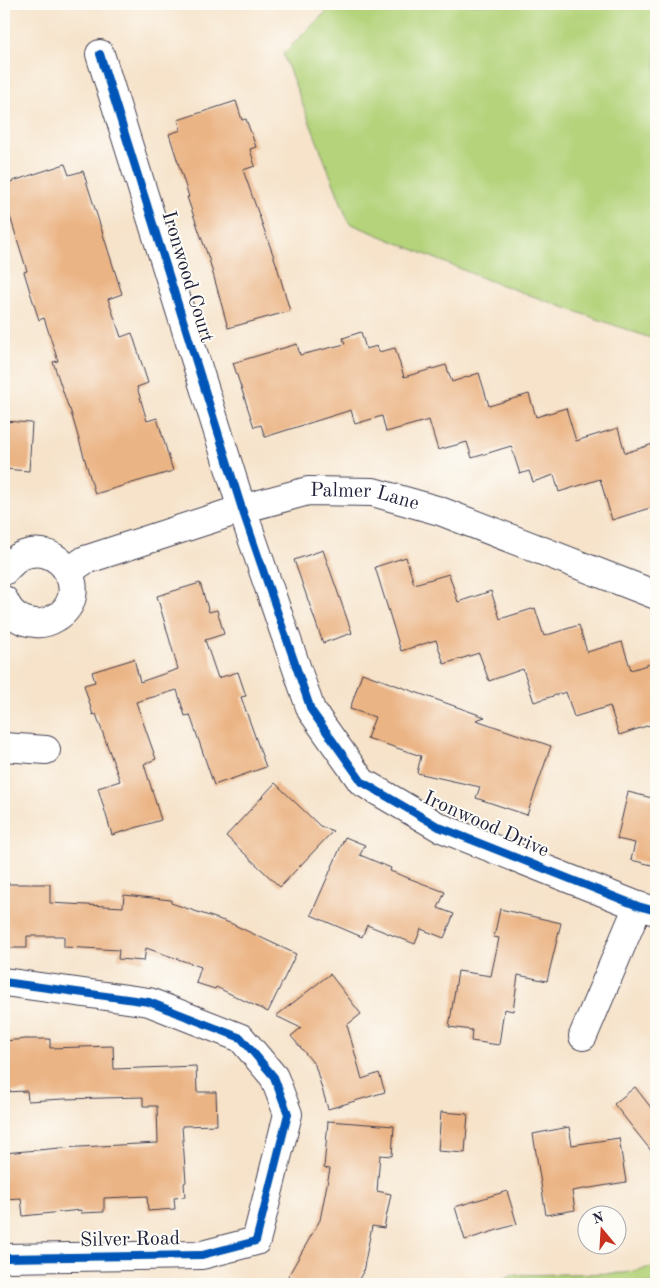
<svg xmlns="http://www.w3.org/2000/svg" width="660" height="1288" font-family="'Old Standard TT',serif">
<rect width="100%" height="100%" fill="#fdfcf7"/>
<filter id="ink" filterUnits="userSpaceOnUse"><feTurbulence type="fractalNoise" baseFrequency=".02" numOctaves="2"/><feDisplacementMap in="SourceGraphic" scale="10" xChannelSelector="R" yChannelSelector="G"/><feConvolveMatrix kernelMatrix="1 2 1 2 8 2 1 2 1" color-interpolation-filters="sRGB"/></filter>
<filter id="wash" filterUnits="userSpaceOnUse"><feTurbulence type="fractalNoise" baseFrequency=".0096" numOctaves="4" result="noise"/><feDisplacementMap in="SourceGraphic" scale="20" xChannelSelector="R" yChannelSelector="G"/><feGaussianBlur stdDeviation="1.12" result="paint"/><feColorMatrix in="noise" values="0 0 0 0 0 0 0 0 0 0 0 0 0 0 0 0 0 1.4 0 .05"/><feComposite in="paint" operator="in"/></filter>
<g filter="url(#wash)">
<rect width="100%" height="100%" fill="#f6e3ca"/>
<!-- green -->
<path fill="#b4d37a" stroke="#6b7a5a" d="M334,4h322v336l-171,-61 -136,-56 -66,-169z
M656,1266v18h-161l16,-9 113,-2z"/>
<g id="blocks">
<!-- building -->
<path fill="#ebb484" d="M236,101l6,19 4,-1 10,28 -6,2 5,17 -12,4 33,93 14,48 -62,17 -19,-69 -22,-62h2l-20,-63 12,-4 -3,-10z
M65,164l4,11 14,-4 39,123 -14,5 13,38 11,-4 16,50 -11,4 10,34 10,-3 16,53 -78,23 -25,-85h-1l-16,-47 5,-1 -14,-43 -5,2 -8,-25 -7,-23 3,-1 -23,-74v-13z
M361,332l5,17 11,-3 2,6 16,-4 9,29 42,-12 6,17 27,-9 10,33 40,-12 7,23 30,-9 10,33 42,-13 7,25 31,-10v63l-44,14 -12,-41 -41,13 -5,-17 -21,7 -4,-11 -9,3 -9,-28 -39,12 -5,-16 -29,8 -9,-30 -43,12 -4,-16 -27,8 -4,-14 -86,27 -4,-12 -7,2 -21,-64 64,-19 3,11 45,-11 -2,-6z
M4,421l28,2 -3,48 -25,-2z
M323,550l29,83 -29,10 -29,-83z
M406,557l8,27 35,-10 9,28 33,-11 9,28 35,-11 9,28 35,-11 8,27 35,-10 9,28 25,-8v61l-37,12 -9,-29 -36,11 -8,-25 -32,10 -11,-33 -34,12 -10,-28 -35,11 -8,-24 -35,11 -26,-84z
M200,583l9,29 8,-2 7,24 -19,6 13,38 20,-6 8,24 -5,1 25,70 -52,18 -24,-70 -5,1 -8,-26 -41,12 20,57 -12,5 17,56 -49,15 -14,-47 22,-7 -24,-67 -3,1 -9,-30 11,-3 -3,-10 42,-13 6,23 38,-13 -21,-73z
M362,673l123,44 -9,3 75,26 -24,69 -51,-17 4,-11 -63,-14 4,-17 -54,-18 8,-21 -25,-8z
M275,783l45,43 13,5 -53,56 -54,-51z
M628,792l28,7v67l-25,-6 4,-17 -18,-4z
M345,837l20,8 -5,10 31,13 -1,3 55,21 -7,16 16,6 -10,24 -23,-9 -6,15 -48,-19 -5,12 -51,-22z
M4,884h46v19l73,4 1,-12 47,5v3l59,20 66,31 -28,58 -52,-25 -1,2 -19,-6 5,-16 -55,-19 -2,13 -26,-2 1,-9 -55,-3v-11h-37v12h-23z
M500,909l61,14 -14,58 -29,-6 -5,36 -9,-2 -5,36 -28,-4 1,-11 -23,-3 9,-56 33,5 8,-38 -5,-1z
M330,974l31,40 -14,11 15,54 17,-6 6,19 -57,17 -13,-44 -24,-29 10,-8 -25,-12z
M26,1039h24v9l63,-2 1,23 82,-3 1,26h19l1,33 -35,1 4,56 -2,1 1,14 -11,1 1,11 -27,2 -1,-15 -43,2v14l-23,1v-3l-58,6 -2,-18 -17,1v-46l56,-5 98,-5 -1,-37h-14v-9l-79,2 -36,2 -1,-10 -23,1v-51z
M635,1087l21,27v43l-42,-53z
M441,1112l27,2 -3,39 -27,-2z
M328,1121l66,5 -2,30 -12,-1 -3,36 14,3 -7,34 -12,-2 -9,46 -7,12h-57l-12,-6 33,-58 10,-51 -6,-1z
M569,1127l3,18 47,-7 7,44 -54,9 3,19 -29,5 -13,-81z
M507,1191l10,33 -52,16 -10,-33z"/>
</g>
</g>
<g filter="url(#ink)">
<use href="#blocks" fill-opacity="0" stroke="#423f50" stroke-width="1"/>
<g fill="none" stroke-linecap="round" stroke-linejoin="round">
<defs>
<g id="minor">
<path d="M100,54l142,455 69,201 51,72 77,45 199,79 18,5"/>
<path d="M4,571c5,-5 11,-12 17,-15 40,-18 72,38 36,61 -7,4 -13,7 -21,6 -16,-1 -26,-9 -32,-23"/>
<path id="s1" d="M69,571l16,-11 157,-51 66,-18 65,1 67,19 216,84"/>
<path d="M4,747l42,3"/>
<path d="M4,982l145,20 92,36 33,39 14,37 -32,127 -54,14 -198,3"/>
<path d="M583,1036l55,-130"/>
</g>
</defs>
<!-- minor casing -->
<use href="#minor" stroke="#423f50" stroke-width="30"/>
<!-- minor -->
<use href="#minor" stroke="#fff" stroke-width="28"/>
<defs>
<path id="cycleway" d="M100,54l142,455 69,201 51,72 77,45 199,79 18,5
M4,982l145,20 92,36 33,39 14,37 -32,127 -54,14 -198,3"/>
</defs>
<!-- cycleway casing -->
<use href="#cycleway" stroke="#fdfcf7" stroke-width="11"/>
<!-- cycleway -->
<use href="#cycleway" stroke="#0057b8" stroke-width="8"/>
</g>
</g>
<g text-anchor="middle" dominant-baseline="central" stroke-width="4" stroke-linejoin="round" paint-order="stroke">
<!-- street labels -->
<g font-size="20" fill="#22223b" stroke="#fdfcf7">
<text transform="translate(187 277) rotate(73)">Ironwood Court</text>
<text stroke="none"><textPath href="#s1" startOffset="310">Palmer Lane</textPath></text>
<text transform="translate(486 825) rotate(24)">Ironwood Drive</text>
<text transform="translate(130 1240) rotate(-1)">Silver Road</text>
</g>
</g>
<!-- margin -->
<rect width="660" height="1288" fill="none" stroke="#fdfcf7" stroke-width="20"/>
<!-- north arrow -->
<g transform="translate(602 1230) rotate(342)"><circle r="24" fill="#fdfcf7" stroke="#a5a5ac"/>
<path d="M0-4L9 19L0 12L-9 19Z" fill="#c8321e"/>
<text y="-8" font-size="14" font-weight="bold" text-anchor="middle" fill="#22223b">N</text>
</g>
</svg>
